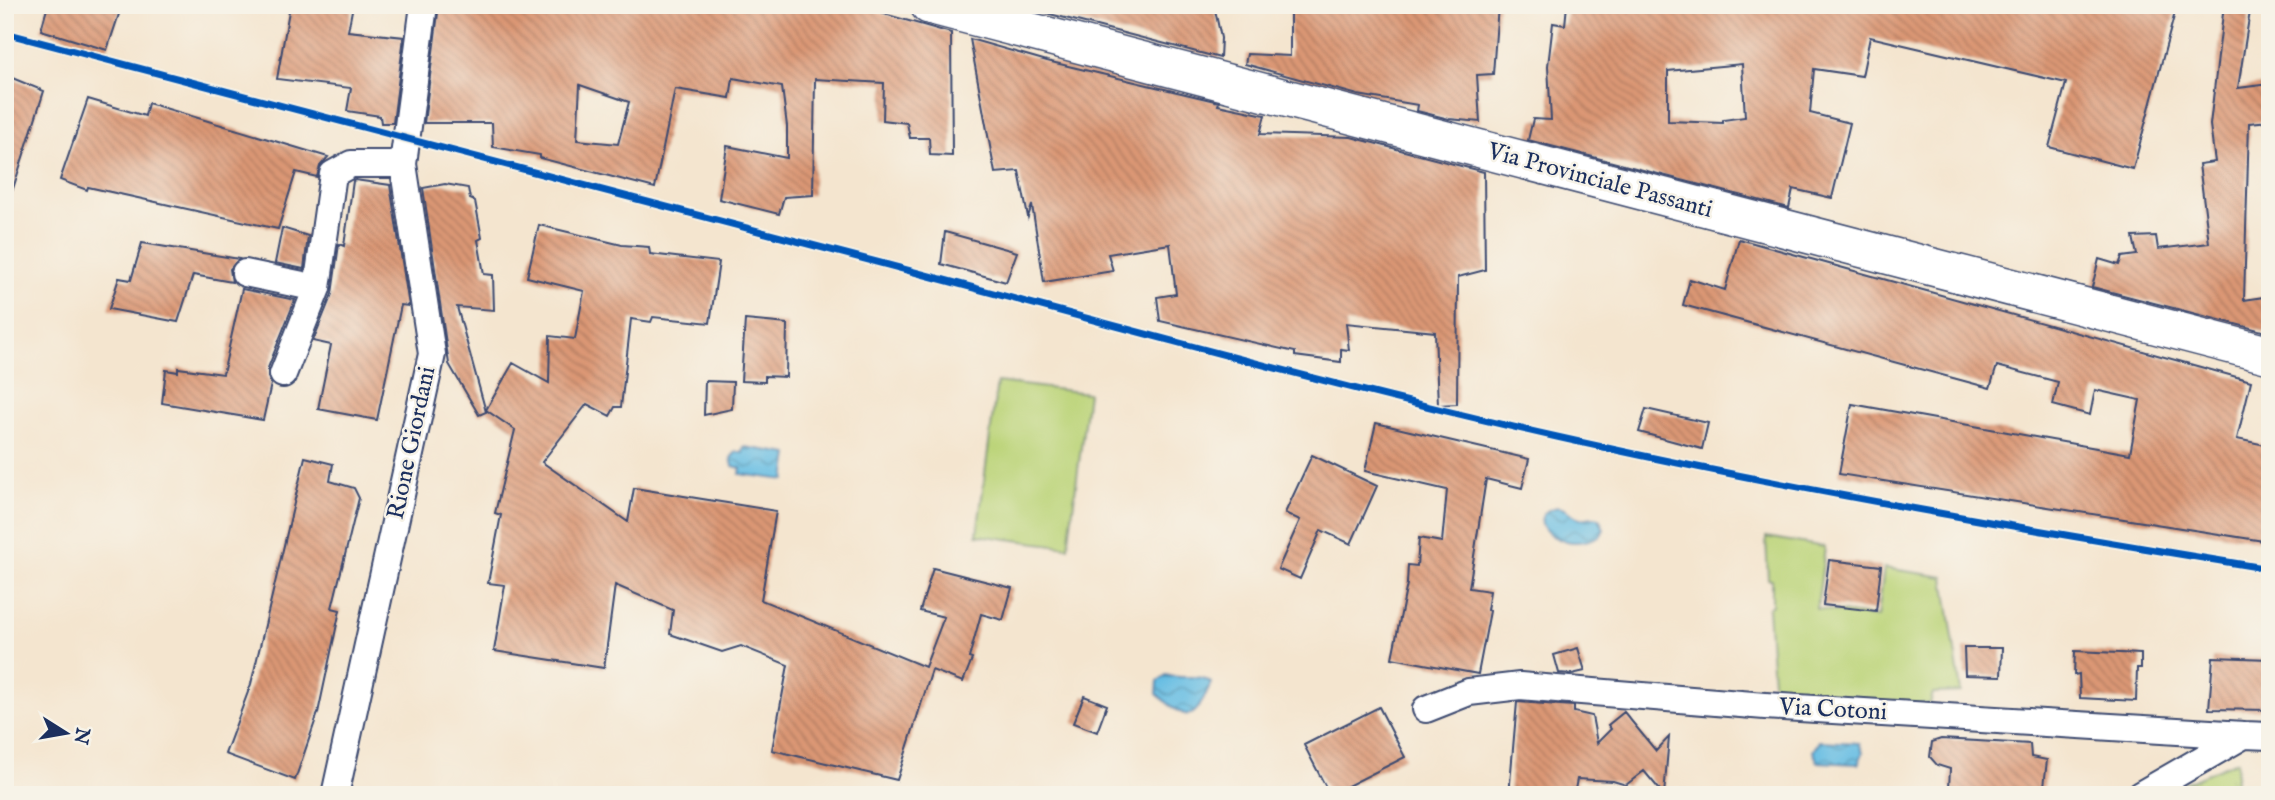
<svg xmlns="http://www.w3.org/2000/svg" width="2275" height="800" font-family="'IM FELL English',serif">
<defs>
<pattern id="grass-tufts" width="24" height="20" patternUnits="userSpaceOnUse" patternTransform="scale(1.75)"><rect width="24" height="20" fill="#bcd479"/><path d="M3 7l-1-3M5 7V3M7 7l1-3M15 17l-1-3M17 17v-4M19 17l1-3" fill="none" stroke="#a1b66b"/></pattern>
<pattern id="water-waves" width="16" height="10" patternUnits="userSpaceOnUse" patternTransform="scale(1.75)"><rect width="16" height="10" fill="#66bde3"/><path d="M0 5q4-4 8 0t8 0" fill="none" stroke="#539abb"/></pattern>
<pattern id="building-back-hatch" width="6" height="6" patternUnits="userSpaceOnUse" patternTransform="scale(1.75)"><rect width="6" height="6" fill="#db9774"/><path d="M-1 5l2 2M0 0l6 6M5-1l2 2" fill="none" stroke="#b17c62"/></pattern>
</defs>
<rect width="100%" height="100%" fill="#f7f3e8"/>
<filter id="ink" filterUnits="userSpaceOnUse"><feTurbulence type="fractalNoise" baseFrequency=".0143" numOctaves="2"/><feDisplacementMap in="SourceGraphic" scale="14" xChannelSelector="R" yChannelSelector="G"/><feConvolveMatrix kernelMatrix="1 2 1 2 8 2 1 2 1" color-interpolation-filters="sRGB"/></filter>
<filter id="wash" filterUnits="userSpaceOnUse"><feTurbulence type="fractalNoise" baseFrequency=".00686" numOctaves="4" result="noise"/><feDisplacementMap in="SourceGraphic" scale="28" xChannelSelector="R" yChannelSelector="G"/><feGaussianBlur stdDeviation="1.57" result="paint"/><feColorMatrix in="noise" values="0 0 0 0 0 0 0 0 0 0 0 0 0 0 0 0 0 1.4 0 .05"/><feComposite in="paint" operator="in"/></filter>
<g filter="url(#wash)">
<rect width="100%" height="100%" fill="#f4e5cf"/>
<!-- grass -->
<path fill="url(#grass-tufts)" stroke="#6c826c" stroke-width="2" d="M2237,761l-2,34h-73l22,-12z"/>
<!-- green -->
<path fill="#bcd479" stroke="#6c826c" stroke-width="2" d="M997,382l91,11 -20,154 -91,-12z
M1766,537l59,10 -8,62 61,8 6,-49 60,9 17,115 -28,1 -3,11 -147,-6 -10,-16 -5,-74 4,-3v-25l-4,-1z"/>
<!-- water -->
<path fill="url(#water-waves)" stroke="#4076a0" stroke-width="2" d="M744,447l45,7 -4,26 -45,-6 1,-6 -8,-2 -2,-8 5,-6 7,1z
M1558,507l6,2 16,10 14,-2 5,1 5,11 -3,6c-43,24 -83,-21 -43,-28z
M1166,675c16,5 35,-2 45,8 -18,40 -21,40 -54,11l1,-13z
M1819,741l40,2 4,10 -5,11 -40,-2 -5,-11z"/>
<g id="blocks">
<!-- building -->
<path fill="url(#building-back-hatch)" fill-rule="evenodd" d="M48,5h74l-15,45 -66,-20z
M290,5h63l-5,26 56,6 -11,86h-12l-1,-7 -33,-5 4,-23 -74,-9z
M439,5h414l98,28 1,123 -22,-1 -1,-17h-19l-3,-15 -24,-3 1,-37 -69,-4 -2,116 -29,2 -5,17 -60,-15 8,-53 60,12v-32l-5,-39 -49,-9 -3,20 -55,-9 -20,99 -115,-30v-3l-47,-8 -1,-24h-68zM580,85l49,17 -11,42 -41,-4z
M1047,5h167l7,33 -1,20 -174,-45z
M1290,5h208l-5,69 -16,1 3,47 -31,-3 -32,-8 1,-6 -60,-10 -113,-31 2,-10 43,2z
M1567,5h610l-44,164 -84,-22 17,-64 -196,-46 -8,39 -48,-7 -4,44 40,10 -18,75 -39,-9 -4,19 -261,-68 5,-21 18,1 -3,-54 5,-43 12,2zM1742,64l3,53 -22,3v3l-55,-2v-50z
M2224,5h27l-13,83 32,-4v37l-21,2 -5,177 26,-4v37l-178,-46 7,-28 20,6 3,-8 15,-2 -4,-18 23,-1 2,13 51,-6 -10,-79 16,-2 -5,-37z
M970,39l77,22 172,41 -1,3 47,10 -5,19 91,3 133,35 1,98 -27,7 -1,127 -19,1 -3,-73 -89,-9 3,27 -8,-1v13l-46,-6v-4l-135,-31 -3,-24 19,-3 -6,-50 -62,10 5,17 -69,11 -12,-77 -4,12 -9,-46 -24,2z
M5,75l39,16 -34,107h-5z
M88,99l57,17 3,-13 180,54 -8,9 -3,11 -21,-5 -18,57 -190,-42 -1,3 -27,-10z
M355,180l35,5 19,121 -8,-1 -24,115 -59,-11 13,-64 -18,-4 19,-47 7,-50 5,2 9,-65z
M445,184l23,4 2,11 5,2 7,37 -4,2 6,34 9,1 1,35 -37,-3 29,105 -7,3 -30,-51 -26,-176z
M539,225l83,20 27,2 1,7 69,8 -9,61 -57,-6 -2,5 -20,-3 -10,88h-6l-5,9 -23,-12 -45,58 86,60 6,-34 142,23 -15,89 164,67 19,-50 -24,-6 13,-43 79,20 -9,32 -22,-6 -12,44 3,1 -9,23 -31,-12 -35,110 -125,-30 16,-85 -47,-19 -19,6 -52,-18 3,-24 -58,-25 -11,83 -110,-17 11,-66 -17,-2 13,-68 -6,-2 20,-83 -29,-20 27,-47 36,20 1,-47 25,3 9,-48 -57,-14z
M282,228l26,8 -4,33 -29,-6z
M945,232l72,20 -11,30 -65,-18z
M1739,239l512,142 -14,58 33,7v96l-431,-68 13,-70 278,50 10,-54 -45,-10 -5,25 -37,-10 5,-23 -61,-16 -7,22 -307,-83 7,-26 35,11z
M142,243l97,16 -9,10 2,13 -39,-7 -15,47 -69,-13 10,-31 12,2z
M242,289l53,11 -27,68v9l3,7 -8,36 -101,-17 4,-33 12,2v-4l45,6z
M745,320l42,4 -1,53 -21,-1v6l-24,-1z
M705,381l28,1 -1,27 -28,6z
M1646,409l62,14 -6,26 -63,-17z
M1376,423l153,36 -7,29 -36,-9 -17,109 21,3 -3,19 3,1 -12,63 -86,-16 15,-74 1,-19 9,1 2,-28 23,4 5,-52 -82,-19z
M1312,455l65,31 -26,58 -30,-14 -21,49 -22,-10 22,-49 -15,-7z
M305,457l28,7 -3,17 24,7 5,10 -27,110 8,2 -22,103 -23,67 -70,-26 26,-70z
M1829,560l52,6 -5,45 -53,-6z
M1578,648l7,23 -13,3 -13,-1 -5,-18z
M1964,648h38l-1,28 -36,-1z
M2075,651l66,3v14h-4l-1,33 -56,-3 -1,-24 -5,1z
M2213,657l57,2v51l-61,-1z
M1084,696l23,9 -10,27 -24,-9z
M1517,702l57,4v6l18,4 5,27 14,-14 -3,-4 16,-13 32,39 13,-14 -5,58 -20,-24 -18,14 -13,-4 -36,-2 -3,16h-65z
M1379,707l26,50 -75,38 -26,-50z
M1941,739l89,5 1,13 16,3 -4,35h-82l-12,-7 1,-19 -13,-4 -7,-8 2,-15z"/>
</g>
</g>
<g filter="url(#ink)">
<use href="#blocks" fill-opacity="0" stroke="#3c4a6f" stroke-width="2"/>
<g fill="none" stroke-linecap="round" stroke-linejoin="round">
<defs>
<path id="minor" d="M245,273l72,15 16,-114 18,-10h52
M283,374l34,-86
M1426,709l43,-17 51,-6 245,20 479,29
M335,795l97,-441 -29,-190 21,-159
M2140,795l104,-60 26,1"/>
<path id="secondary" d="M929,5l1341,350"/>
</defs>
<!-- minor casing -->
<use href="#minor" stroke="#3c4a6f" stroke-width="30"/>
<!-- secondary casing -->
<use href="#secondary" stroke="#3c4a6f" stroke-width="40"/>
<!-- minor -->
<use href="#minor" stroke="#fff" stroke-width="26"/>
<!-- secondary -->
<use href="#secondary" stroke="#fff" stroke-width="37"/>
<defs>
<path id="cycleway" d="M5,33c295,76 589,154 883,232 222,59 444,121 669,172 236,53 474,93 713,132"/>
</defs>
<!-- cycleway casing -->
<use href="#cycleway" stroke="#f7f3e8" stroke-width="11"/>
<!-- cycleway -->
<use href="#cycleway" stroke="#0057b8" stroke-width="7"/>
</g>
</g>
<g text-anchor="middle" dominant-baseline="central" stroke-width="5" stroke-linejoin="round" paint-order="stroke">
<!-- street labels -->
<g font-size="24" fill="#1b2f5e" stroke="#f7f3e8">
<text transform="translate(1600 181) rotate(15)">Via Provinciale Passanti</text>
<text transform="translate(412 443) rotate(-78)">Rione Giordani</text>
<text transform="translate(1833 710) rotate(3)">Via Cotoni</text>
</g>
</g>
<!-- margin -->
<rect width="2275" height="800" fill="none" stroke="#f7f3e8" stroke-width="28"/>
<!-- north arrow -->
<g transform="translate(66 733) rotate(101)" stroke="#f7f3e8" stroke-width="5" paint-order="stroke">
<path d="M0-5L12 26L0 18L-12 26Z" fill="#1b2f5e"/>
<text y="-10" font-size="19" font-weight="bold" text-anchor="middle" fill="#1b2f5e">N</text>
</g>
</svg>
